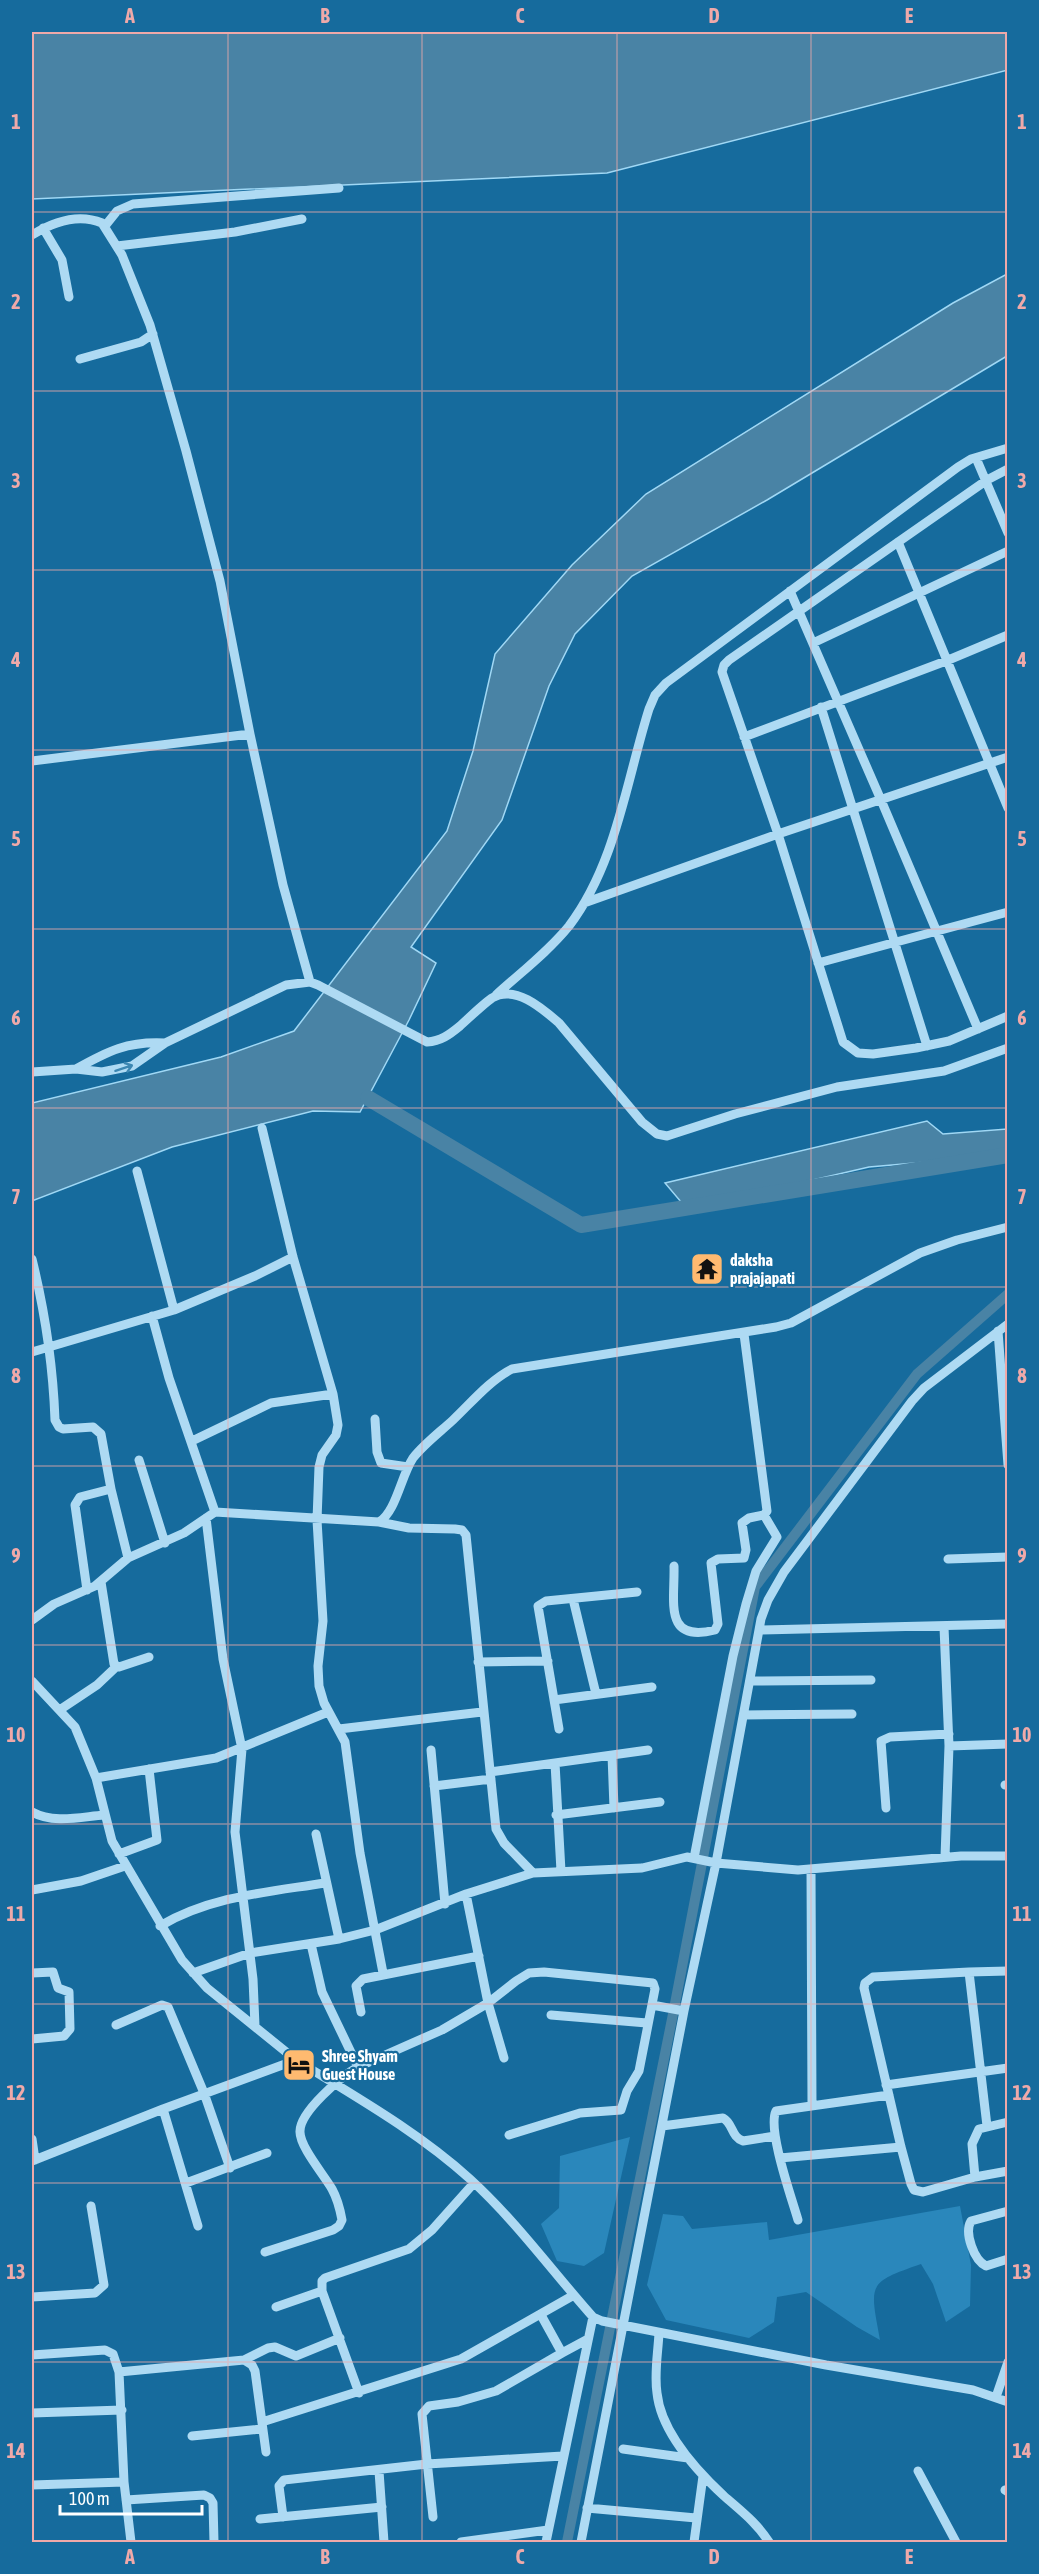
<svg xmlns="http://www.w3.org/2000/svg" width="1039" height="2574" font-family="'Asap Condensed',sans-serif">
<rect width="100%" height="100%" fill="#166b9d"/>
<!-- green -->
<path fill="#2a87bb" d="M630,2137l-26,116 -20,13 -27,-5 -16,-37 18,-16 1,-52z
M960,2206l11,59 -1,41 -24,16 -13,-38 -12,-20c-55,19 -51,20 -41,76l-23,-13 -51,-35 -29,5 -3,25 -25,16 -83,-18 -19,-35 16,-71 20,2 9,13 75,-7 2,18z"/>
<!-- water -->
<path fill="#4983a5" stroke="#a0d8f5" stroke-width="1.5" d="M32,32h975l1,38 -401,103 -575,26z
M1007,274v82l-240,144 -135,76 -57,58 -26,52 -47,134 -91,127 25,16 -27,57 -49,92 -47,-1 -141,36 -140,54v-98l189,-46 73,-26 153,-200 26,-80 22,-97 77,-89 74,-71 307,-191z
M927,1121l16,13 64,-5v26l-138,12 -182,42 -22,-26z"/>
<g fill="none" stroke-linecap="round" stroke-linejoin="round">
<!-- canal -->
<path stroke="#4983a5" stroke-width="10" d="M567,2542l106,-528 82,-427 162,-213 91,-80"/>
<!-- river -->
<path stroke="#4983a5" stroke-width="16" d="M368,1098l213,127 427,-70"/>
<!-- minor -->
<path stroke="#aedaf3" stroke-width="9" d="M105,226l12,-15 16,-7 206,-16
M43,228l19,32 7,37
M32,235c21,-13 46,-22 70,-12l20,32 28,70 36,126 34,130 30,153 33,151 27,97
M117,246l118,-14 67,-13
M80,359l61,-17 12,-8
M976,458l32,75
M1008,469l-21,11 -258,180 -5,5 -2,7 56,162 65,208 15,11 15,1 43,-6 33,-7 59,-25
M898,542l110,266
M790,591l91,209 97,229
M813,643l195,-92
M821,707l106,339
M744,737l202,-76 62,-26
M32,761l218,-27
M584,903l194,-69 230,-77
M818,963l190,-51
M496,995c24,-22 52,-43 73,-69 47,-62 57,-144 80,-217l6,-14 11,-12 292,-216 13,-8 37,-11
M76,1069c32,-18 52,-28 89,-26
M32,1072l44,-3 26,3 30,-6 33,-23 121,-58 24,-3 8,3 109,57c14,-1 22,-7 33,-16 10,-9 21,-20 32,-28 23,-14 51,11 67,25l83,99 15,12 10,2 68,-22 102,-27 107,-16 64,-23
M262,1128l31,129 40,137 5,31 -2,10 -14,20 -3,12 -2,53 6,101 -5,45 1,20 5,17 21,39 15,111 23,120
M137,1171l37,139
M32,1259c13,53 21,106 23,161l4,7 4,2 30,-2 8,7 10,55 17,69
M152,1316l17,62 46,134
M998,1331l10,134
M32,1352l142,-42 81,-34 38,-19
M375,1419l2,33 4,11 27,4
M192,1441l79,-38 62,-9
M139,1460l26,83
M206,1518l17,141 19,90 -7,83 18,147 2,47
M379,1522l30,6 46,1 7,1 4,5 30,294 8,14 29,30
M948,1559l60,-2
M674,1566c1,36 -11,77 41,64l3,-6 -7,-61 7,-4 26,-1 2,-8 -4,-27 7,-5 15,-3 3,-4 -23,-177
M101,1582l13,82 5,3 30,-10
M87,1590l-12,-85 5,-8 31,-8
M573,1599l23,95
M32,1620l22,-16 41,-18 33,-28 56,-25 31,-21 164,10c17,-10 22,-46 34,-64 11,-14 27,-26 40,-38 18,-17 37,-40 59,-51l264,-42 15,-4 129,-70 37,-13 51,-13
M944,1627l5,119 -4,111
M759,1630l249,-6
M478,1662l70,-1
M32,1681l43,46 21,51 16,63 70,119 25,28 89,72
M750,1681l121,-1
M554,1700l98,-13
M61,1709l36,-24 19,-18
M744,1715l108,-1
M339,1729l143,-17
M559,1729l-21,-123 8,-5 91,-9
M949,1746l59,-2
M431,1750l14,154
M612,1755l2,53
M555,1763l6,108
M490,1772l158,-22
M96,1778l120,-20 112,-46
M1005,1785h3
M434,1786l57,-7
M886,1808l-5,-67 9,-4 59,-3
M32,1812c22,12 48,5 72,3
M556,1815l104,-13
M316,1834l23,105 36,-9 91,-36 67,-21 109,-5 45,-11 29,6 82,7 163,-14h47
M119,1854l38,-14 -8,-71
M694,1858l39,-202 13,-52 10,-33 21,-34 -13,-22
M811,1869l1,236
M32,1890l49,-9 44,-15
M466,1894l22,109 16,55
M160,1926c51,-30 109,-34 165,-43
M969,1972l39,-1
M32,1973l21,-1 5,16 11,4 1,37 -6,7 -32,3
M193,1973l57,-20 89,-14
M652,2005l32,6
M361,2012l-5,-26 7,-7 116,-23
M551,2015l96,8
M116,2025l46,-20 6,2 36,86 26,75
M358,2067l84,-37 46,-27 28,-22 13,-8 15,-1 109,11 2,6 -16,82 -12,20 -6,19 -41,3 -71,22
M886,2085l122,-17
M163,2109l35,117
M662,2126l61,-8c10,5 8,19 20,23l32,-5
M987,2126l-18,-154 -96,5 -8,6 -1,5 37,159 10,37 3,6 9,2 52,-15 33,-6
M32,2139l3,21
M780,2158l121,-11
M32,2161l131,-52 133,-49c60,37 122,72 174,119 46,42 82,92 123,138l9,4 224,44 147,25 35,12
M975,2177l-3,-33 7,-15 29,-7
M186,2183l81,-30
M1008,2211l-37,10c-7,12 3,39 15,45l22,-7
M798,2220c-6,-21 -31,-91 -22,-109l113,-16
M265,2252l68,-22 6,-4 3,-6c-2,-11 -5,-22 -10,-31 -8,-14 -32,-42 -32,-57 -1,-20 42,-56 58,-65l-36,-75 -11,-48
M32,2297l63,-4 9,-8 -13,-79
M276,2307l46,-16
M541,2315l21,38 26,-14
M659,2333c-1,20 -5,41 -2,60 4,39 40,78 67,103 17,15 33,27 45,46
M32,2355l73,-5 8,4 6,18 5,110 7,60
M244,2360l24,-12 7,-1 21,9 44,-18
M119,2372l125,-12 8,5 3,6 11,81
M359,2393l-37,-102v-10l3,-3 84,-29 23,-19 42,-47
M996,2397l12,-35
M32,2413l90,-3
M262,2422l199,-63 113,-64
M192,2436l70,-7
M623,2449l65,9
M379,2471l5,71
M918,2471l38,71
M32,2485l92,-3
M1005,2490l3,2
M126,2500l78,-5 6,3 3,5 1,39
M587,2508l109,10
M283,2517l-4,-31 5,-6 143,-16 136,-8
M433,2517l-11,-103 7,-8 29,-4 38,-11 66,-38
M260,2519l122,-12
M461,2542l87,-12
M546,2542l47,-225
M581,2542l103,-531 32,-148 45,-244 7,-19 16,-28 128,-171 12,-13 84,-64
M694,2542l9,-66"/>
</g>
<!-- one-way arrows -->
<defs><path id="oneway-shaft" d="M-6 0H5M1.5-3L5.5 0L1.5 3" fill="none" stroke-width="1.6" stroke-linecap="round" stroke-linejoin="round" transform="scale(1.5)"/></defs>
<use stroke="#3c87b2" href="#oneway-shaft" transform="translate(124 1068) rotate(-18)"/>
<!-- grid -->
<path fill="none" stroke="#efa9a9" stroke-width="1.5" stroke-opacity="0.55" d="M228,32v2510M422,32v2510M617,32v2510M811,32v2510M32,212h976M32,391h976M32,570h976M32,750h976M32,929h976M32,1108h976M32,1287h976M32,1466h976M32,1645h976M32,1824h976M32,2004h976M32,2183h976M32,2362h976"/>
<!-- icons -->
<defs>
<symbol id="temple-square" viewBox="-11 -11 22 22"><rect x="-9" y="-9" width="18" height="18" rx="4" fill="#ffba70" stroke="#166b9d"/><path d="M0-6L5-2H3V0L6.5 2.5H4V6H1.5V3h-3V6H-4V2.5H-6.5L-3 0V-2H-5Z" fill="#111"/></symbol>
<symbol id="hotel-square" viewBox="-11 -11 22 22"><rect x="-9" y="-9" width="18" height="18" rx="4" fill="#ffba70" stroke="#166b9d"/><path d="M-6-4.5h1.5V1H6V5H4.5V3h-9V5H-6ZM-4 0a1.8 1.8 0 1 1 3.6 0ZM.5 0V-2.5h3Q6-2.5 6 0Z" fill="#111"/></symbol>
</defs>
<g fill-rule="evenodd">
<use href="#temple-square" x="688" y="1250" width="38" height="38"/>
<use href="#hotel-square" x="280" y="2046" width="38" height="38"/>
</g>
<g text-anchor="middle" dominant-baseline="central" stroke-width="4.5" stroke-linejoin="round" paint-order="stroke">
<!-- poi labels -->
<g font-size="16" font-weight="bold" fill="#fff" stroke="#166b9d" text-anchor="start">
<text x="730" y="1260">daksha<tspan x="730" dy="18">prajajapati</tspan></text>
<text x="322" y="2056">Shree Shyam<tspan x="322" dy="18">Guest House</tspan></text>
</g>
</g>
<!-- border -->
<rect width="1039" height="2574" fill="none" stroke="#166b9d" stroke-width="66"/>
<!-- scale -->
<path d="M60 2505v9h142v-9" fill="none" stroke="#ffffff" stroke-width="3"/>
<text x="69" y="2505" font-size="18" fill="#ffffff" stroke="#166b9d" stroke-width="4.5" paint-order="stroke">100 m</text>
<rect x="33" y="33" width="973" height="2508" fill="none" stroke="#efa9a9" stroke-width="2"/>
<g font-size="20" text-anchor="middle" font-weight="bold" fill="#efa9a9">
<text x="130" y="23">A</text>
<text x="325" y="23">B</text>
<text x="520" y="23">C</text>
<text x="714" y="23">D</text>
<text x="909" y="23">E</text>
<text x="16" y="129">1</text>
<text x="1022" y="129">1</text>
<text x="16" y="309">2</text>
<text x="1022" y="309">2</text>
<text x="16" y="488">3</text>
<text x="1022" y="488">3</text>
<text x="16" y="667">4</text>
<text x="1022" y="667">4</text>
<text x="16" y="846">5</text>
<text x="1022" y="846">5</text>
<text x="16" y="1025">6</text>
<text x="1022" y="1025">6</text>
<text x="16" y="1204">7</text>
<text x="1022" y="1204">7</text>
<text x="16" y="1383">8</text>
<text x="1022" y="1383">8</text>
<text x="16" y="1563">9</text>
<text x="1022" y="1563">9</text>
<text x="16" y="1742">10</text>
<text x="1022" y="1742">10</text>
<text x="16" y="1921">11</text>
<text x="1022" y="1921">11</text>
<text x="16" y="2100">12</text>
<text x="1022" y="2100">12</text>
<text x="16" y="2279">13</text>
<text x="1022" y="2279">13</text>
<text x="16" y="2458">14</text>
<text x="1022" y="2458">14</text>
<text x="130" y="2564">A</text>
<text x="325" y="2564">B</text>
<text x="520" y="2564">C</text>
<text x="714" y="2564">D</text>
<text x="909" y="2564">E</text>
</g>
</svg>
